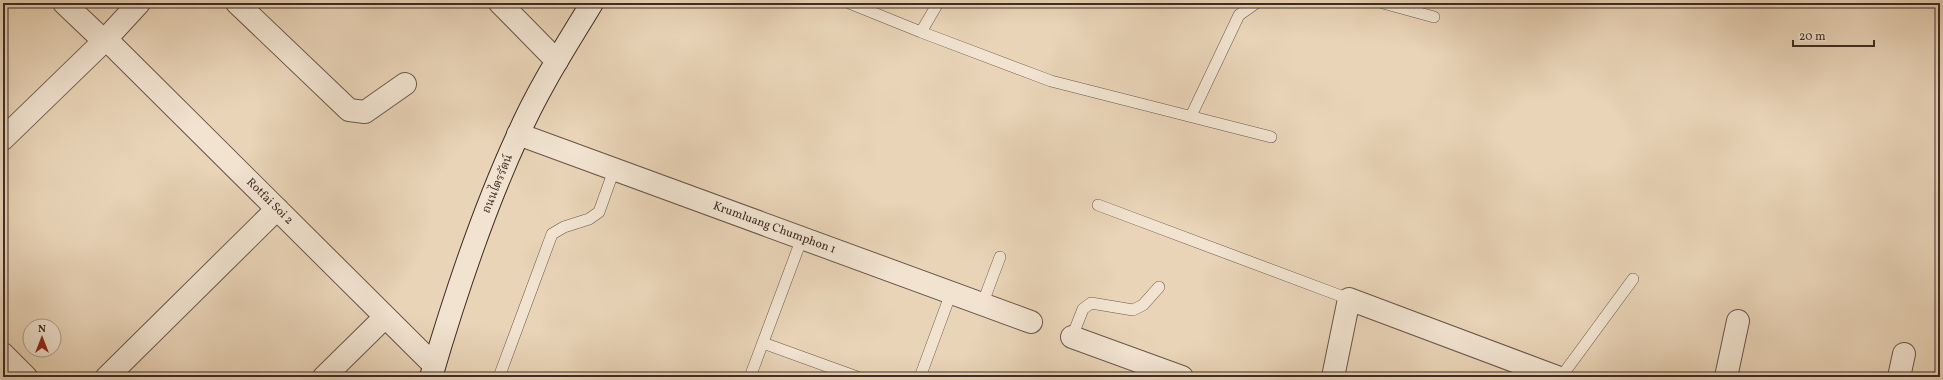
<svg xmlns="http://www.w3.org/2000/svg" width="1943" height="380" font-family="Vollkorn,'Noto Serif Thai',serif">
<rect width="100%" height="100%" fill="#e9d4b7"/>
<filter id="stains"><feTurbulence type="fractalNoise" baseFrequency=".005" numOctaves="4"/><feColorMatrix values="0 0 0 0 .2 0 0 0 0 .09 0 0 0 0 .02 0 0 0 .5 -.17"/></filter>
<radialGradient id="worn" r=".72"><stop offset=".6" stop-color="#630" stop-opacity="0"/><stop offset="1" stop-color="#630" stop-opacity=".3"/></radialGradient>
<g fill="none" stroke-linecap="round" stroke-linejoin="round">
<defs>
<path id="service" d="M849,3l72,29 17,-29
M1383,3l51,14
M921,32l130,49 220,56
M1191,116l48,-101 17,-12
M1098,205l251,94
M982,305l18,-48
M1072,337l11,-28 8,-6 42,7 10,-5 16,-18
M763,343l94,34
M499,377l53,-143 12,-7 25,-8 10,-7 15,-42
M750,377l52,-139
M920,377l31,-84
M1561,377l72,-98"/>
<g id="minor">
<path d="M64,3l40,38"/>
<path d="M237,3l112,107 16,2 40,-28"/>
<path d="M500,3l57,58"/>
<path id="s1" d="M105,38l329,327"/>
<path id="s2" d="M518,134l513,188"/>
<path d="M3,139l101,-98 35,-38"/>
<path d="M1072,337l110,40"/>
<path d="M3,354l23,23"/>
<path d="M107,377l170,-168"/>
<path d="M324,377l61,-60"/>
<path d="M1333,377l16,-78 208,78"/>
<path d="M1726,377l12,-56"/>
<path d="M1899,377l5,-23"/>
</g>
<path id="secondary" d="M431,377c24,-82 51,-164 87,-242 20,-46 48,-89 74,-132"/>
</defs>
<!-- service casing -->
<use href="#service" stroke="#6a564a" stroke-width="12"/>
<!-- minor casing -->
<use href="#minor" stroke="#6a564a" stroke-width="24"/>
<!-- secondary casing -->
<use href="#secondary" stroke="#3f2c25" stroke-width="24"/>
<!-- service -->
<use href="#service" stroke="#f1e3d0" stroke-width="11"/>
<!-- minor -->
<use href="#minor" stroke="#f1e3d0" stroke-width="22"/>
<!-- secondary -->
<use href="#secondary" stroke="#f1e3d0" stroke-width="22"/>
</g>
<g text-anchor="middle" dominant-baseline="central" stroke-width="3" stroke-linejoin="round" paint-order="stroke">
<!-- street labels -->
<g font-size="12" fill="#3f2c25" stroke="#f1e3d0">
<text transform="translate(498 184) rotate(-68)">ถนนไตรรัตน์</text>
<text stroke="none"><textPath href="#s1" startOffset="232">Rotfai Soi 2</textPath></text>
<text stroke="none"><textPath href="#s2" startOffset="273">Krumluang Chumphon 1</textPath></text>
</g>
</g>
<!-- margin -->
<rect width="1943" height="380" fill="none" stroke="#e9d4b7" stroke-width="16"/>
<rect x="4" y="4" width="1935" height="372" fill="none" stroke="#3f2c25" stroke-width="2"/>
<rect x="8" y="8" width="1927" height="364" fill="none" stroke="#3f2c25"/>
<!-- north arrow -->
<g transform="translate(42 338)"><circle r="19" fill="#f1e3d0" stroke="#aa9a8c"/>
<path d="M0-3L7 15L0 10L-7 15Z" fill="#8f2418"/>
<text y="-6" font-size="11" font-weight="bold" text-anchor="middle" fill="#3f2c25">N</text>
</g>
<!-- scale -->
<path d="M1793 40v6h81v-6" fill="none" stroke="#3f2c25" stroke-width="2"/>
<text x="1799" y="40" font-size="12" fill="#3f2c25" stroke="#f1e3d0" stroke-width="3" paint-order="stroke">20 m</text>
<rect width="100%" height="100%" filter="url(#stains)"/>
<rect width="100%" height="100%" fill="url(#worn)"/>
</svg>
